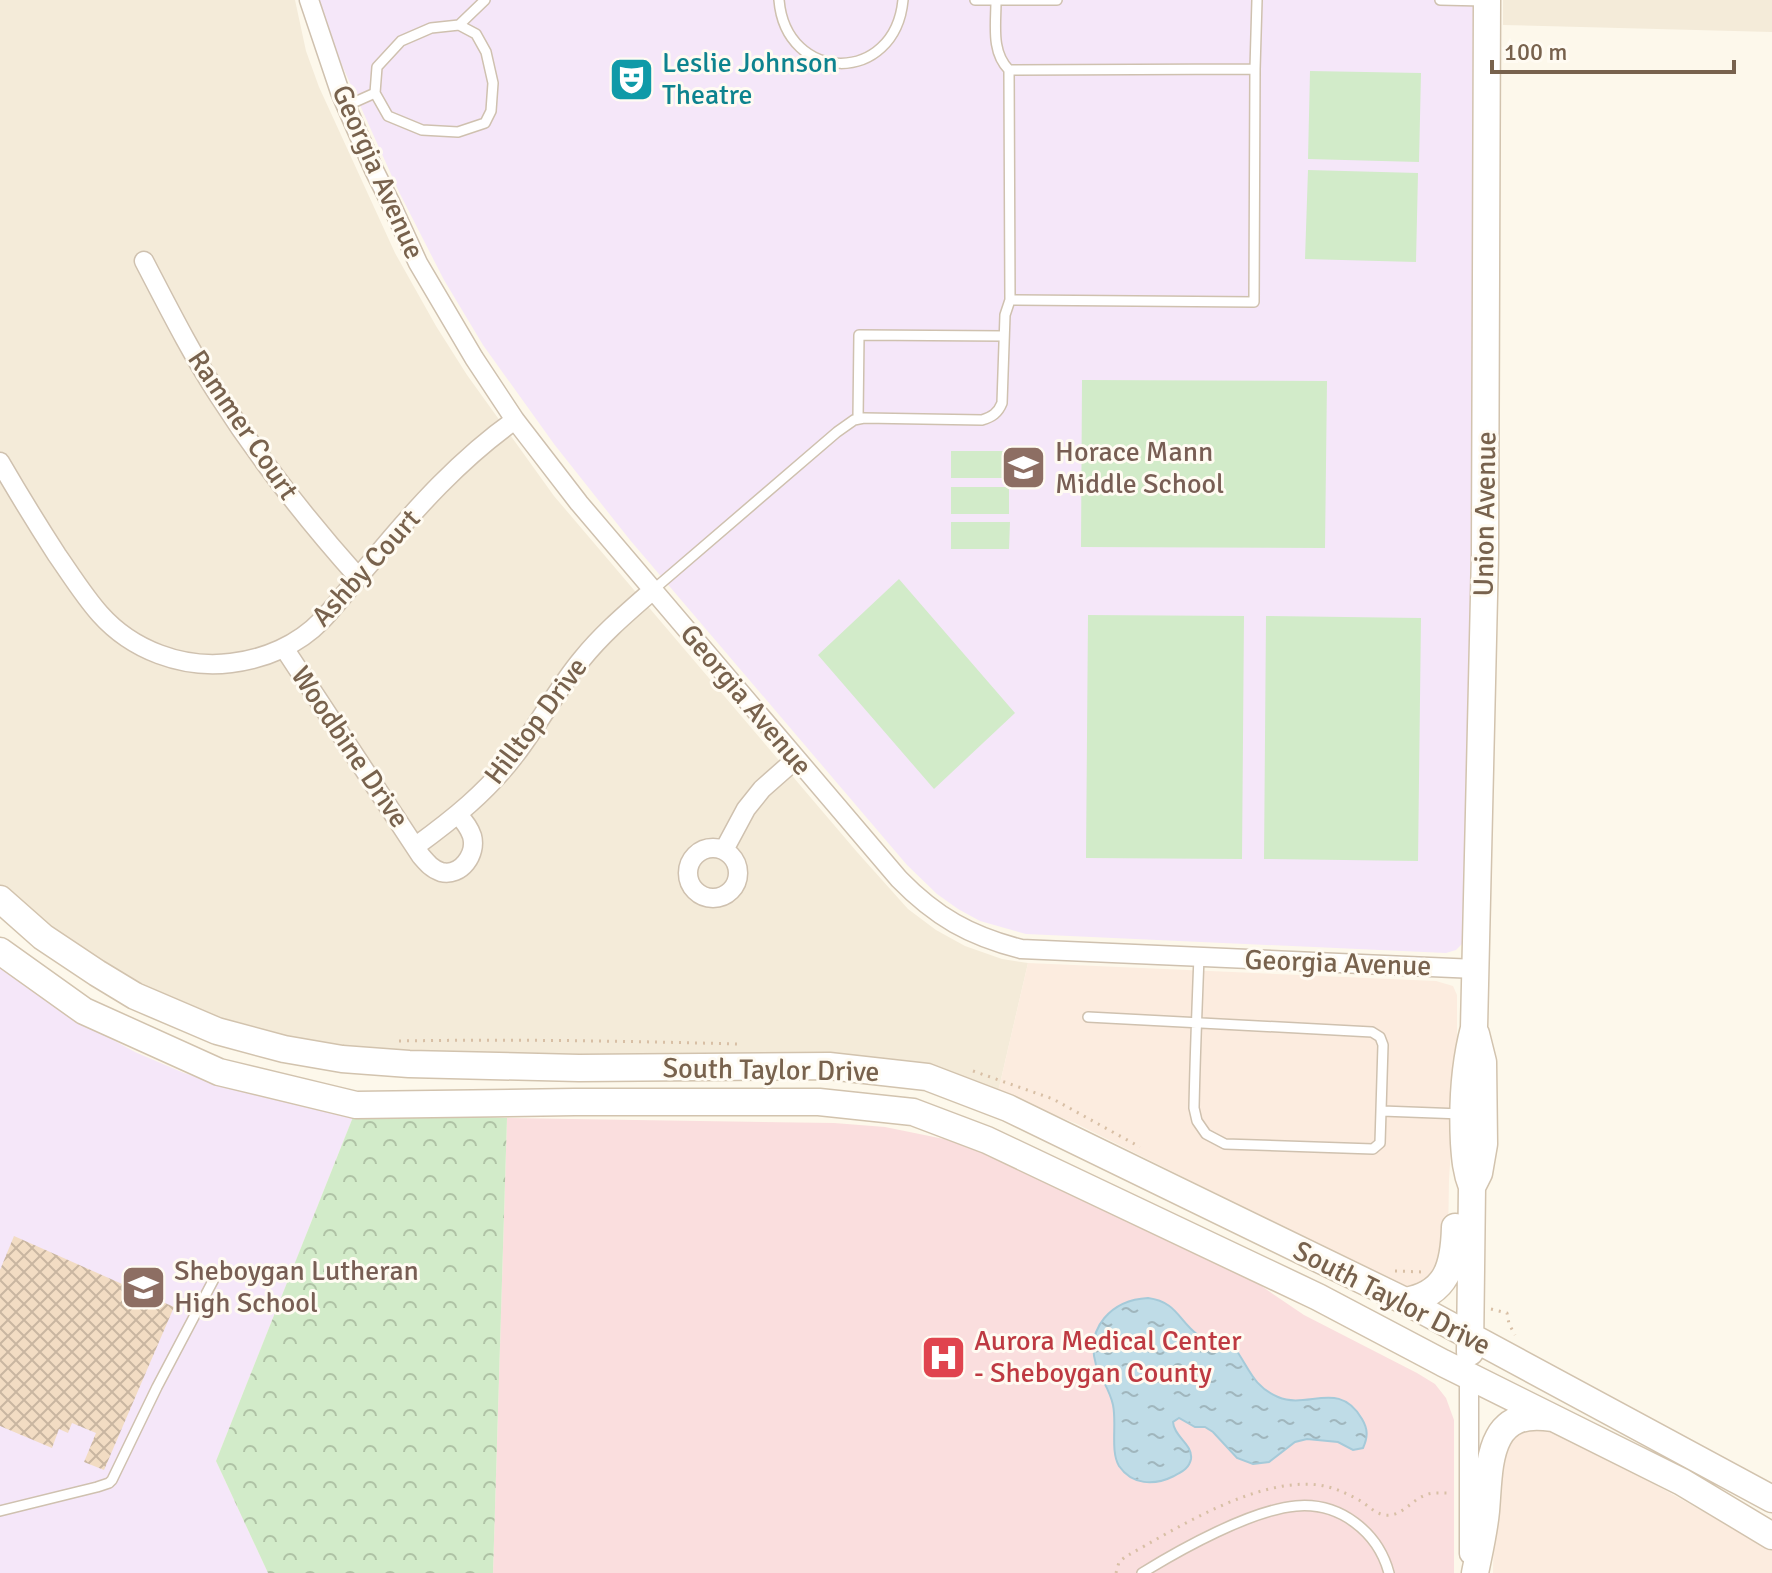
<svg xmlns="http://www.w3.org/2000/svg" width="1772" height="1573" font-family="Signika,sans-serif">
<defs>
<pattern id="forest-crowns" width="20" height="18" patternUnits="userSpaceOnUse" patternTransform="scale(2)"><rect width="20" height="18" fill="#d2ebc9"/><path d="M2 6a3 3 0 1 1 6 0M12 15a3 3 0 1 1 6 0" fill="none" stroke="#afc2a5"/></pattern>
<pattern id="water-ripples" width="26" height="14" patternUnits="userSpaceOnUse" patternTransform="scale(2)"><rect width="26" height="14" fill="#bfdce7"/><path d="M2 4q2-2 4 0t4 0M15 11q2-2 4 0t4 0" fill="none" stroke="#a0b6bd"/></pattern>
<pattern id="building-cross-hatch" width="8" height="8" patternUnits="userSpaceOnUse" patternTransform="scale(2)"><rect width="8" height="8" fill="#f2dcc3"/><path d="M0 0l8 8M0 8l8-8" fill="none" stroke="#c9b6a1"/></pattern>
</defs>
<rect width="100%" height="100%" fill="#fdf8eb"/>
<!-- residential -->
<path fill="#f4ebd9" d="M0,0h295l11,51 13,36 76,166 41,73 31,49 87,121 303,356 51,57 28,21 29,16 37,13 26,4 -30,129 -59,-16 -606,-26 -134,-36 -102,-51 -97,-74z
M1503,0h269v32l-269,-7z"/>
<!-- commercial -->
<path fill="#fcecdf" d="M1028,963l408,18 17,5 4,9v64l-8,120 -1,62 -12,36 -29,12 -330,-165 -79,-32z
M1554,1428l218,122v23h-279l2,-100 19,-42z"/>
<!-- education -->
<path fill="#f5e7f9" d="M319,0h1159l-5,913 -9,29 -8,8 -10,3 -420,-19 -46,-13 -22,-12 -21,-15 -30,-29 -277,-325 -76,-96 -71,-99 -39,-65 -45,-88 -58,-129 -15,-37z
M0,965l33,25 53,35 49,27 49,21 41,13 39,11 91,15 -139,349 52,112h-268z"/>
<!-- medical -->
<path fill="#fadede" d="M507,1118l327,5 51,4 59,12 53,17 254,123 53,36 113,58 18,11 11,14 8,22v153h-961z"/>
<!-- forest -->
<path fill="url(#forest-crowns)" d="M355,1112l152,6 -14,455h-225l-52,-112z"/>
<!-- pitch -->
<path fill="#d2ebc9" d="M1310,71l111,2 -2,89 -111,-3z
M1308,170l110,3 -2,89 -111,-3z
M1082,380l245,1 -2,167 -244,-1z
M951,451h58v27h-58z
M951,487h58v27h-58z
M951,522h59l-1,27h-58z
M899,579l116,134 -81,76 -116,-134z
M1088,615l156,1 -2,243 -156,-1z
M1266,616l155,2 -3,243 -154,-2z"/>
<!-- water -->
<path fill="url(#water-ripples)" stroke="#a5cad9" stroke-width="2" d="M1148,1298c29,4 30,22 50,37 10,8 25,6 36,12 15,20 18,39 44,50 30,13 61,-18 84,22 6,10 6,18 1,29l-10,2 -15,-8 -31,-3 -12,3 -26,20 -16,2 -16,-6 -24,-26 -8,-5h-10l-16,-9 -6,4c1,15 20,22 18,37 -2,10 -10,13 -17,17 -20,10 -42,9 -55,-10 -9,-15 -2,-42 -6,-61 -3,-15 -12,-26 -17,-40 -11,-38 16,-65 52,-67z"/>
<!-- building -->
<path fill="url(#building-cross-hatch)" d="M14,1236l160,71 -70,163 -20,-8 12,-29 -24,-10 -4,10 -9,-4 -7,19 -52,-22v-156z"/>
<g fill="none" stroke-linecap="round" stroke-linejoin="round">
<defs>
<path id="lane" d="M779,0c7,84 116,85 124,0
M975,0h82
M1440,0l44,1
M996,1c0,24 -5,51 13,69
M459,25l26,-25
M346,106l29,-13 2,-26 24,-26 30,-13 28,-3 17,9 10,18 7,31 -2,28 -6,12 -27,9 -36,-2 -34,-14 -13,-23
M1010,300l244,2 1,-233
M858,418l1,-83 145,1
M653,590l184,-158 17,-12 10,-2 118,2c10,-3 16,-7 20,-17l3,-88 5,-15 -1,-230 246,-1 2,-69
M1088,1017l284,15 8,5 3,8 -3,98 -7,6 -148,-5 -19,-10 -9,-13 -3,-13c1,-50 3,-101 5,-151
M1382,1111l80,3
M0,1511l97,-24 12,-4 3,-3 45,-93 58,-110
M1142,1573c39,-24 109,-63 154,-67 44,-4 82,26 93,67"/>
<path id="street" d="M309,0l31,92 34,78 17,34 27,59 56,95 41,62 64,83 320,376c37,38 71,57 122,70l455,20
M144,261c24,46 47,92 75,135 41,64 88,124 139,181
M0,462c18,31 37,62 57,93 14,20 27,41 43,59 32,36 82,55 131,49 34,-4 67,-18 91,-43 18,-19 34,-41 51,-60 42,-51 88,-102 142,-140
M284,648l137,208c6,7 11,13 20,16 20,5 36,-18 31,-36 -3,-9 -8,-15 -14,-21
M416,846c37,-27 71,-54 99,-91 24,-31 42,-66 67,-96 21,-26 46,-47 71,-69
M688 873a25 25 0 1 1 50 0a25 25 0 1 1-50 0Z
M724,850l22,-41 16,-20 34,-30
M1469,1376v178"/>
<path id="secondary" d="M0,899l43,38 54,36 38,23 82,35 67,18 58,10 67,5 170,4 250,-2 98,11 81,31 397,193 367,198
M0,951l84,60 135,61 137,33 219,-3h244l94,10 74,28 331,157 125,66 239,119 90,54
M1472,1187l7,-14 5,-29 -1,-82 -7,-28
M1405,1301c43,-7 49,-37 50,-74
M1470,1352l2,-165c-6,-15 -7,-29 -8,-44 -2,-40 0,-77 10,-115l11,-475 2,-553
M1475,1573c4,-20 9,-41 11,-62 4,-46 0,-104 66,-93"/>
</defs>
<!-- lane casing -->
<use href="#lane" stroke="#cfc1af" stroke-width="12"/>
<!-- street casing -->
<use href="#street" stroke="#cfc1af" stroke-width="21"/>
<!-- secondary casing -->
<use href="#secondary" stroke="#d2c3ae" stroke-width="29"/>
<!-- path -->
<path stroke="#d8bfa5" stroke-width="3" stroke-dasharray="2 6" stroke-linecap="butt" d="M399,1041c114,-2 227,0 340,3
M973,1071l80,28 87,48
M1395,1271l28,1
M1491,1309l16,4 2,11 6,11
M1116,1573l3,-11 6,-5c52,-29 132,-80 194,-72 14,2 27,8 40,15 9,5 16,14 26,15 16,2 25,-13 38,-19 7,-4 16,-3 24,-3"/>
<!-- lane -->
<use href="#lane" stroke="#fff" stroke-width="9"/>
<!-- street -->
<use href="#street" stroke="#fff" stroke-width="18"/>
<!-- secondary -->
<use href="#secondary" stroke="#fff" stroke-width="26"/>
</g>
<!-- icons -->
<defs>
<symbol id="theatre-square" viewBox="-11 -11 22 22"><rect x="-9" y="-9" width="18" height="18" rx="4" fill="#0f9aa8" stroke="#fffbf2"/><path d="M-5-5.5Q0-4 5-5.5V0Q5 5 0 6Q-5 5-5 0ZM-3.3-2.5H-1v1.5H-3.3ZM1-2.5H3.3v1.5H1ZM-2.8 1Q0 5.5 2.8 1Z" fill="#fff"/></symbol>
<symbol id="school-square" viewBox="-11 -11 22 22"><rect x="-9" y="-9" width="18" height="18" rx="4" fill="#8d6e63" stroke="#fffbf2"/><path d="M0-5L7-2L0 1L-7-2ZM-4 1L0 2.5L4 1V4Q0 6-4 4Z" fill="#fff"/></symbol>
<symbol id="hospital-square" viewBox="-11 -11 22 22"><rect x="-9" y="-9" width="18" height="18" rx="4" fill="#e0444e" stroke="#fffbf2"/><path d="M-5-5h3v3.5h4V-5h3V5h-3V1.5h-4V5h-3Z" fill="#fff"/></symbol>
</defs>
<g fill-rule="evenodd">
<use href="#theatre-square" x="606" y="54" width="51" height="51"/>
<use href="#school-square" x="998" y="442" width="51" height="51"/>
<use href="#school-square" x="118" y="1262" width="51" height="51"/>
<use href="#hospital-square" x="918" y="1332" width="51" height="51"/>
</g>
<g text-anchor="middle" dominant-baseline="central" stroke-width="6" stroke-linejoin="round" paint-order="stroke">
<!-- culture labels -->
<g font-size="28" fill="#0d838f" stroke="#fffbf2" text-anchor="start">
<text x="662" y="63">Leslie Johnson<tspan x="662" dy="32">Theatre</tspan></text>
</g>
<!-- street labels -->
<g font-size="28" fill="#78624d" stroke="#fffbf2">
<text transform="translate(378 172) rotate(66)">Georgia Avenue</text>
<text transform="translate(243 425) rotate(56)">Rammer Court</text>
<text transform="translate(1485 514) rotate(-89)">Union Avenue</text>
<text transform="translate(366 568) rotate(-48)">Ashby Court</text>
<text transform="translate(746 700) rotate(50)">Georgia Avenue</text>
<text transform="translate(536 721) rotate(-53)">Hilltop Drive</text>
<text transform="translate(350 747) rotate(56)">Woodbine Drive</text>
<text transform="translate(1338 963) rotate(2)">Georgia Avenue</text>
<text transform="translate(771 1070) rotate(1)">South Taylor Drive</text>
<text transform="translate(1392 1298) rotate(27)">South Taylor Drive</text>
</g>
<!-- education labels -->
<g font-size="28" fill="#785e54" stroke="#fffbf2" text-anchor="start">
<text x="1055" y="452">Horace Mann<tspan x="1055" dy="32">Middle School</tspan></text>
<text x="174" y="1271">Sheboygan Lutheran<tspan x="174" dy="32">High School</tspan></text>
</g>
<!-- health labels -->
<g font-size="28" fill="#be3a42" stroke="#fffbf2" text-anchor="start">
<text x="974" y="1341">Aurora Medical Center<tspan x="974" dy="32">- Sheboygan County</tspan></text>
</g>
</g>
<!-- scale -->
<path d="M1492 60v12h242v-12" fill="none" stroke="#78624d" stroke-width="4"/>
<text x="1504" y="60" font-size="24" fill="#78624d" stroke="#fffbf2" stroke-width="6" paint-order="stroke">100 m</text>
</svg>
